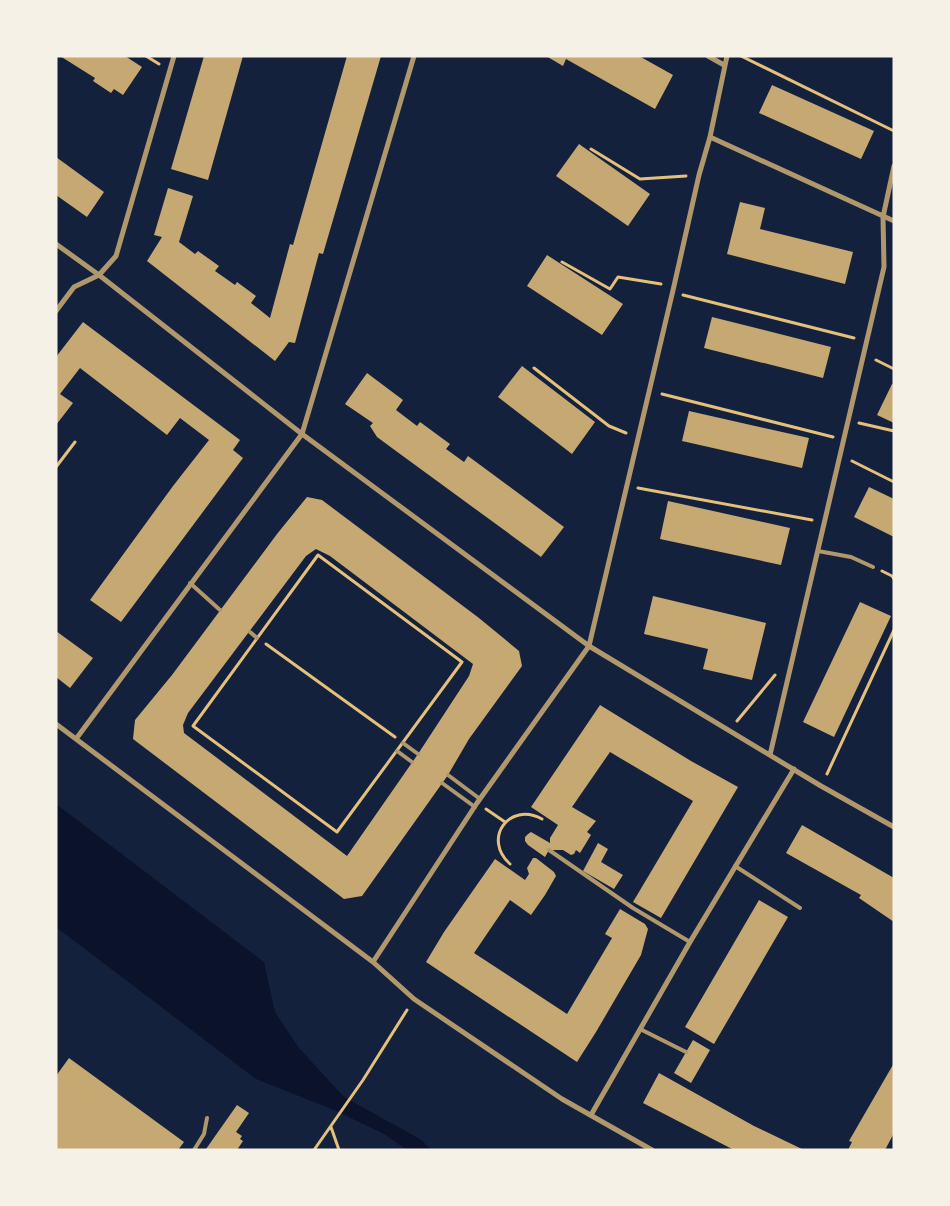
<svg xmlns="http://www.w3.org/2000/svg" width="950" height="1206" font-family="'IBM Plex Sans',sans-serif">
<rect width="100%" height="100%" fill="#14213d"/>
<!-- water -->
<path fill="#0b132b" d="M56,804l208,158 11,50 24,36 45,49 76,42 12,11h-25l-23,-16 -50,-24 -78,-31 -200,-152z"/>
<!-- building -->
<path fill="#c6a872" fill-rule="evenodd" d="M60,56h65l17,11 -19,28 -9,-6 -3,4 -18,-12 2,-3z
M204,56h39l-35,124 -37,-11z
M347,56h34l-58,198 -4,-1 -24,90 -6,-1 -14,19 -128,-100 15,-24 -8,-2 14,-47 25,8 -14,46 16,12 3,-3 21,15 -4,5 20,14 2,-3 19,14 -5,7 19,15 20,-74 3,1z
M546,56h93l34,19 -18,34 -89,-50 -3,7z
M772,85l102,46 -13,28 -102,-46z
M579,144l71,50 -22,32 -72,-50z
M56,157l48,35 -17,25 -31,-22z
M740,202l25,6 -5,21 93,23 -8,32 -118,-30z
M547,255l76,49 -21,31 -75,-49z
M712,317l119,30 -8,31 -119,-30z
M83,322l157,118 -7,10 10,8 -122,164 -31,-22 83,-114 36,-46 -29,-22 -13,17 -87,-67 -20,26 13,9 -17,22v-68z
M522,366l73,56 -23,32 -74,-57z
M367,373l36,27 -7,10 21,16 3,-4 30,22 -4,5 18,13 4,-6 96,71 -23,30 -145,-106 -19,-14 -7,-11 3,-3 -28,-19z
M892,384l2,1v38l-17,-8z
M689,411l120,27 -7,30 -120,-27z
M869,487l25,12v38l-40,-20z
M307,497l15,3 157,118 40,33 3,15 -53,73 -21,36 -86,121 -18,3 -211,-160 2,-19 37,-45 105,-141zM316,549l14,7 143,108 -4,12 -51,78 -71,102 -163,-123 -1,-8 5,-12 118,-157z
M668,501l122,27 -9,37 -121,-26z
M653,596l113,27 -14,57 -49,-11 5,-20 -64,-15z
M860,602l31,14 -57,121 -31,-15z
M56,631l37,27 -23,30 -14,-11z
M600,705l91,56 47,26 -77,131 -28,-16 60,-101 -73,-43 -10,-6 -38,55 24,14 -9,11 4,3 -11,18 -4,-3 -2,4 -3,1 -8,-5h-14l-4,7 -17,-12 -3,-4v-4l3,-3 3,-2 19,11v-5l8,-13 -27,-18z
M802,825l92,53v44l-35,-24 2,-3 -75,-42z
M598,843l10,6 -7,13 22,13 -9,14 -31,-18z
M533,858h3l18,14 2,4 -11,19 -14,20 -21,-15 -36,53 93,61 45,-76 -7,-4 15,-25 25,15 3,5 -7,26 -45,77 -19,30 -151,-100 18,-30 51,-73 30,21 4,-6 -2,-6z
M759,900l29,17 -74,127 -29,-17z
M693,1040l17,10 -19,33 -17,-10z
M69,1058l115,84 -6,8h-122v-74z
M894,1063v70l-9,17h-37l4,-8 -3,-1z
M659,1073l95,53 50,24h-70l-91,-47z
M237,1105l12,8 -13,19 6,4 -2,3 3,2 -6,9 -31,-1z"/>
<g fill="none" stroke-linecap="round" stroke-linejoin="round">
<!-- path -->
<path stroke="#e5c07b" stroke-width="3" d="M146,56l13,8
M741,56l153,75
M591,149l49,30 46,-3
M562,262l48,27 8,-12 43,7
M683,295l171,43
M876,360l18,9
M534,368l75,58 17,7
M662,394l171,43
M859,423l35,8
M852,461l42,21
M56,467l19,-25
M638,488l174,32
M318,555l144,107 -125,170 -144,-106z
M882,571l10,5 2,3
M266,644l129,93
M737,721l38,-46
M827,774l67,-144
M486,809l19,13
M510,864c-28,-25 -1,-63 32,-45
M331,1127l8,23
M314,1150l49,-70 44,-70"/>
<!-- service -->
<path stroke="#b1986c" stroke-width="4" d="M818,551l33,6 22,10
M190,583l30,27
M250,632l7,6
M403,743l15,11
M397,751l15,11
M448,775l32,24
M442,783l33,24
M549,850l84,58 57,34
M735,866l65,42
M640,1029l46,23
M194,1150l10,-16 3,-16"/>
<!-- minor -->
<path stroke="#b1986c" stroke-width="5" d="M708,56l16,9
M710,137l184,84
M56,244l43,31 203,159 287,212 232,140 73,41
M56,311l18,-24 25,-12 17,-19 58,-200
M56,724l317,238 41,37 148,100 90,51
M76,739l226,-305 112,-378
M770,755l114,-488 -1,-50 11,-51
M373,962l104,-159 112,-157 85,-360 25,-111 11,-38 17,-81
M591,1115l99,-173 104,-173"/>
</g>
<!-- border -->
<rect width="950" height="1206" fill="none" stroke="#f6f1e7" stroke-width="115"/>
</svg>
